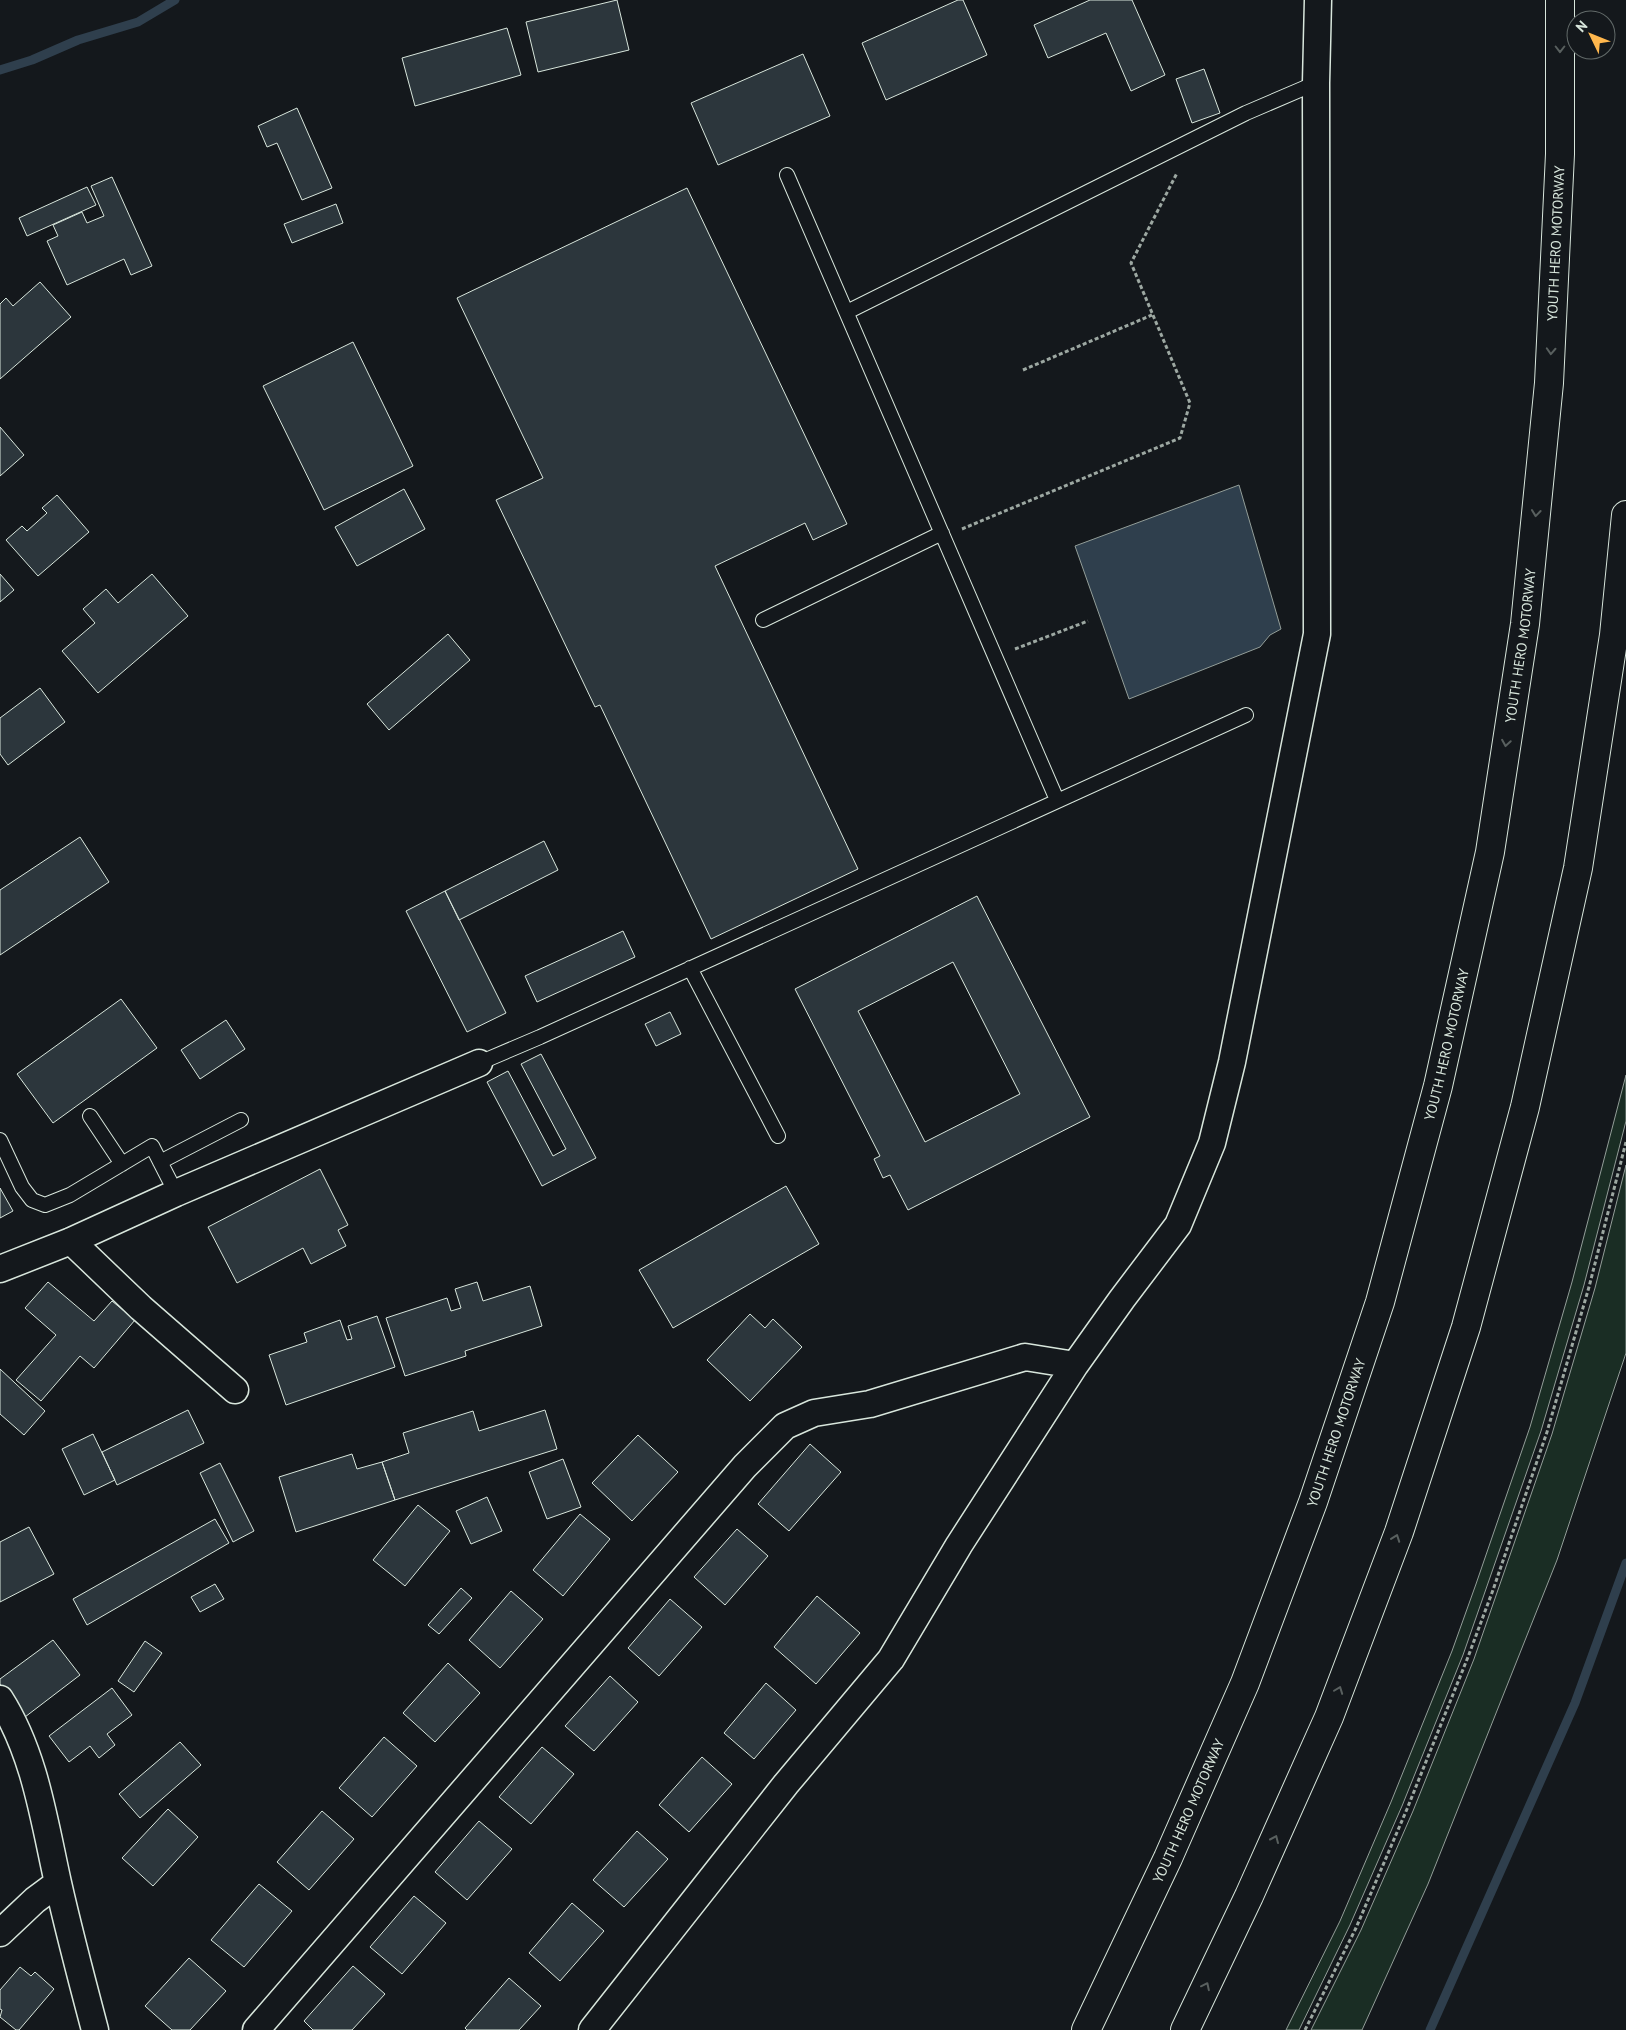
<svg xmlns="http://www.w3.org/2000/svg" width="1626" height="2030" font-family="'PT Sans',sans-serif">
<rect width="100%" height="100%" fill="#14181c"/>
<!-- green -->
<path fill="#1a2d24" stroke="#939e99" d="M1626,1075v46l-42,164 -43,146 -78,224 -61,151 -52,119 -51,105h-13l54,-109 51,-119 61,-151 24,-67 54,-157 42,-145z
M1626,1165v188l-69,207 -129,324 -66,146h-51l50,-100 52,-119 61,-152 78,-225 43,-146z"/>
<!-- water -->
<path fill="#2f3f4d" stroke="#939e99" d="M1239,485l42,144 -11,6 -10,12 -131,52 -54,-153z"/>
<g fill="none" stroke-linecap="round" stroke-linejoin="round">
<!-- stream -->
<path stroke="#2f3f4d" stroke-width="9" d="M0,70l32,-10 46,-20 60,-18 37,-22
M1430,2030l145,-327 51,-140"/>
</g>
<!-- building -->
<path fill="#2c363c" stroke="#d8e6dc" fill-rule="evenodd" d="M617,0l12,50 -91,22 -12,-50z
M958,0h5l24,55 -101,45 -24,-57z
M1090,0h42l33,75 -34,16 -25,-58 -58,25 -14,-33z
M507,28l14,47 -106,31 -13,-48z
M803,54l27,62 -112,49 -27,-62z
M1204,69l16,44 -28,10 -16,-44z
M297,108l35,80 -30,12 -25,-57 -10,4 -9,-21z
M112,177l40,89 -21,9 -7,-16 -57,26 -20,-44 11,-5 -5,-11 29,-13 5,11 17,-7 -13,-30z
M87,187l9,18 -69,31 -8,-18z
M687,188l160,336 -34,16 -8,-17 -90,43 143,303 -147,70 -111,-234 -5,2 -99,-207 47,-22 -86,-180z
M336,204l7,19 -51,20 -8,-19z
M40,282l31,35 -71,62v-75l6,-6 7,8z
M353,342l60,124 -89,44 -61,-124z
M0,427l24,28 -24,21z
M404,489l21,40 -68,37 -22,-39z
M57,495l32,37 -51,44 -32,-36 16,-14 5,5 20,-18 -5,-5z
M0,574l14,16 -14,12z
M152,574l36,42 -90,77 -36,-42 33,-28 -12,-14 23,-20 12,14z
M448,634l22,26 -81,70 -22,-26z
M40,688l25,34 -57,43 -8,-11v-36z
M80,837l29,45 -109,73v-65z
M544,841l14,29 -99,50 -14,-29z
M445,891l61,122 -39,19 -61,-121z
M977,896l113,221 -182,93 -18,-35 -7,3 -9,-19 6,-3 -85,-167zM953,962l67,132 -95,48 -67,-131z
M623,931l12,26 -98,45 -12,-26z
M121,999l36,49 -104,75 -36,-49z
M670,1012l11,22 -25,12 -11,-22z
M226,1020l19,29 -45,30 -19,-29z
M541,1054l55,104 -54,28 -55,-104 21,-11 45,85 13,-7 -45,-85z
M320,1169l28,56 -10,5 8,16 -35,18 -8,-16 -66,35 -29,-56z
M786,1186l33,58 -146,84 -34,-58z
M0,1188l13,23 -13,7z
M48,1282l46,39 18,-20 23,19 -41,48 -14,-12 -39,45 -25,-21 40,-45 -31,-27z
M477,1282l6,19 47,-15 12,40 -77,25 1,5 -61,20 -19,-58 61,-20 4,13 10,-3 -6,-19z
M750,1314l15,14 8,-9 29,28 -52,54 -43,-41z
M377,1316l18,51 -109,38 -17,-50 38,-13 -3,-9 36,-13 7,20 5,-1 -4,-13z
M0,1369l45,42 -21,24 -24,-21z
M188,1410l16,33 -87,42 -15,-33z
M545,1410l12,39 -162,51 -13,-38 27,-9 -6,-20 70,-22 6,20z
M93,1434l22,46 -31,15 -22,-46z
M638,1435l40,37 -46,49 -40,-38z
M810,1444l31,28 -52,59 -31,-27z
M352,1454l5,15 25,-7 13,38 -99,32 -17,-55z
M563,1459l18,48 -34,12 -18,-47z
M220,1463l34,68 -21,11 -33,-69z
M487,1497l15,34 -31,13 -15,-33z
M418,1505l32,26 -45,55 -32,-26z
M580,1514l30,25 -47,57 -30,-26z
M215,1519l14,24 -142,82 -14,-26z
M29,1527l25,47 -54,28v-60z
M737,1529l31,27 -43,49 -31,-28z
M215,1584l9,15 -24,13 -9,-15z
M461,1588l11,10 -33,36 -11,-9z
M511,1591l32,28 -43,49 -31,-28z
M817,1596l43,37 -44,51 -42,-37z
M670,1599l32,28 -43,49 -31,-28z
M53,1640l27,35 -55,42 -25,-33v-5z
M145,1641l17,12 -28,39 -16,-11z
M448,1663l32,30 -45,49 -32,-29z
M610,1676l28,26 -44,49 -29,-25z
M766,1683l30,27 -42,49 -30,-26z
M112,1688l20,27 -25,19 8,11 -16,13 -9,-12 -21,16 -20,-26z
M384,1737l33,29 -45,51 -33,-29z
M180,1742l21,23 -61,53 -21,-24z
M542,1747l32,27 -43,50 -32,-27z
M702,1757l30,27 -43,48 -30,-27z
M168,1809l30,28 -45,49 -31,-28z
M322,1811l32,28 -45,51 -32,-28z
M479,1821l33,28 -45,51 -32,-28z
M637,1831l31,28 -44,48 -31,-27z
M259,1884l33,27 -48,56 -33,-27z
M414,1896l32,27 -44,51 -32,-27z
M572,1903l32,28 -44,50 -31,-28z
M189,1958l37,33 -36,39h-18l-27,-24z
M353,1966l32,28 -33,36h-39l-9,-9z
M20,1967l11,9 4,-4 19,17 -35,41h-3l-16,-13 2,-7 -2,-1v-19z
M509,1978l32,28 -22,24h-52l-2,-2z"/>
<g fill="none" stroke-linecap="round" stroke-linejoin="round">
<defs>
<path id="lane" d="M787,175l270,625
M847,312l399,-199 70,-30
M763,620l179,-87
M690,968l88,168
M479,1063l61,-26 706,-322
M90,1116l32,48
M0,1140l22,47 10,13 13,5 25,-10 82,-49 24,47
M160,1162l81,-42"/>
<path id="street" d="M71,1241l70,67 94,82
M0,1269l71,-28 105,-48 303,-130
M0,1699c35,55 44,121 58,184 11,49 24,98 37,147
M0,1933l35,-33 23,-17
M256,2030l489,-564 40,-40 29,-13 56,-9 155,-47 50,8
M592,2030l194,-246 105,-125 68,-114 116,-180 47,-66 56,-74 34,-82 20,-81 85,-428 -1,-551 2,-83"/>
<g id="highway">
<path id="s1" d="M1086,2030l82,-172 77,-175 68,-181 67,-200 58,-216 52,-234 35,-228 24,-241 11,-229v-154"/>
<path d="M1185,2030l64,-134 80,-179 70,-185 67,-205 59,-220 53,-239 36,-233 12,-120"/>
</g>
</defs>
<!-- lane casing -->
<use href="#lane" stroke="#d8e6dc" stroke-width="16"/>
<!-- street casing -->
<use href="#street" stroke="#d8e6dc" stroke-width="29"/>
<!-- highway casing -->
<use href="#highway" stroke="#d8e6dc" stroke-width="30"/>
<!-- path -->
<path stroke="#9da8a2" stroke-width="3" stroke-dasharray="4 2.5" stroke-linecap="butt" d="M1023,370l129,-55
M962,529l218,-91 10,-35 -59,-140 46,-90
M1015,649l73,-28
M1305,2030l51,-102 51,-119 61,-152 25,-67 54,-158 42,-145 37,-145"/>
<!-- lane -->
<use href="#lane" stroke="#14181c" stroke-width="14"/>
<!-- street -->
<use href="#street" stroke="#14181c" stroke-width="26"/>
<!-- highway -->
<use href="#highway" stroke="#14181c" stroke-width="28"/>
</g>
<!-- one-way arrows -->
<defs><path id="oneway-chevron" d="M-2-3.5L2.5 0L-2 3.5" fill="none" stroke-width="1.6" stroke-linecap="round" stroke-linejoin="round" transform="scale(1.25)"/></defs>
<g stroke="#59605f">
<use href="#oneway-chevron" transform="translate(1560 49) rotate(90)"/>
<use href="#oneway-chevron" transform="translate(1551 351) rotate(93)"/>
<use href="#oneway-chevron" transform="translate(1536 513) rotate(96)"/>
<use href="#oneway-chevron" transform="translate(1506 743) rotate(99)"/>
<use href="#oneway-chevron" transform="translate(1396 1538) rotate(-70)"/>
<use href="#oneway-chevron" transform="translate(1339 1690) rotate(-69)"/>
<use href="#oneway-chevron" transform="translate(1275 1839) rotate(-66)"/>
<use href="#oneway-chevron" transform="translate(1206 1986) rotate(-64)"/>
</g>
<g text-anchor="middle" dominant-baseline="central" stroke-width="4" stroke-linejoin="round" paint-order="stroke">
<!-- street labels -->
<g font-size="14" fill="#d8e6dc" stroke="#14181c">
<text stroke="none"><textPath href="#s1" startOffset="1862">YOUTH HERO MOTORWAY</textPath></text>
<text stroke="none"><textPath href="#s1" startOffset="1458">YOUTH HERO MOTORWAY</textPath></text>
<text stroke="none"><textPath href="#s1" startOffset="1052">YOUTH HERO MOTORWAY</textPath></text>
<text stroke="none"><textPath href="#s1" startOffset="648">YOUTH HERO MOTORWAY</textPath></text>
<text stroke="none"><textPath href="#s1" startOffset="242">YOUTH HERO MOTORWAY</textPath></text>
</g>
</g>
<!-- north arrow -->
<g transform="translate(1591 35) rotate(313)"><circle r="24" fill="#14181c" stroke="#626a69"/>
<path d="M0-4L9 19L0 12L-9 19Z" fill="#ffb74d"/>
<text y="-8" font-size="14" font-weight="bold" text-anchor="middle" fill="#d8e6dc">N</text>
</g>
</svg>
